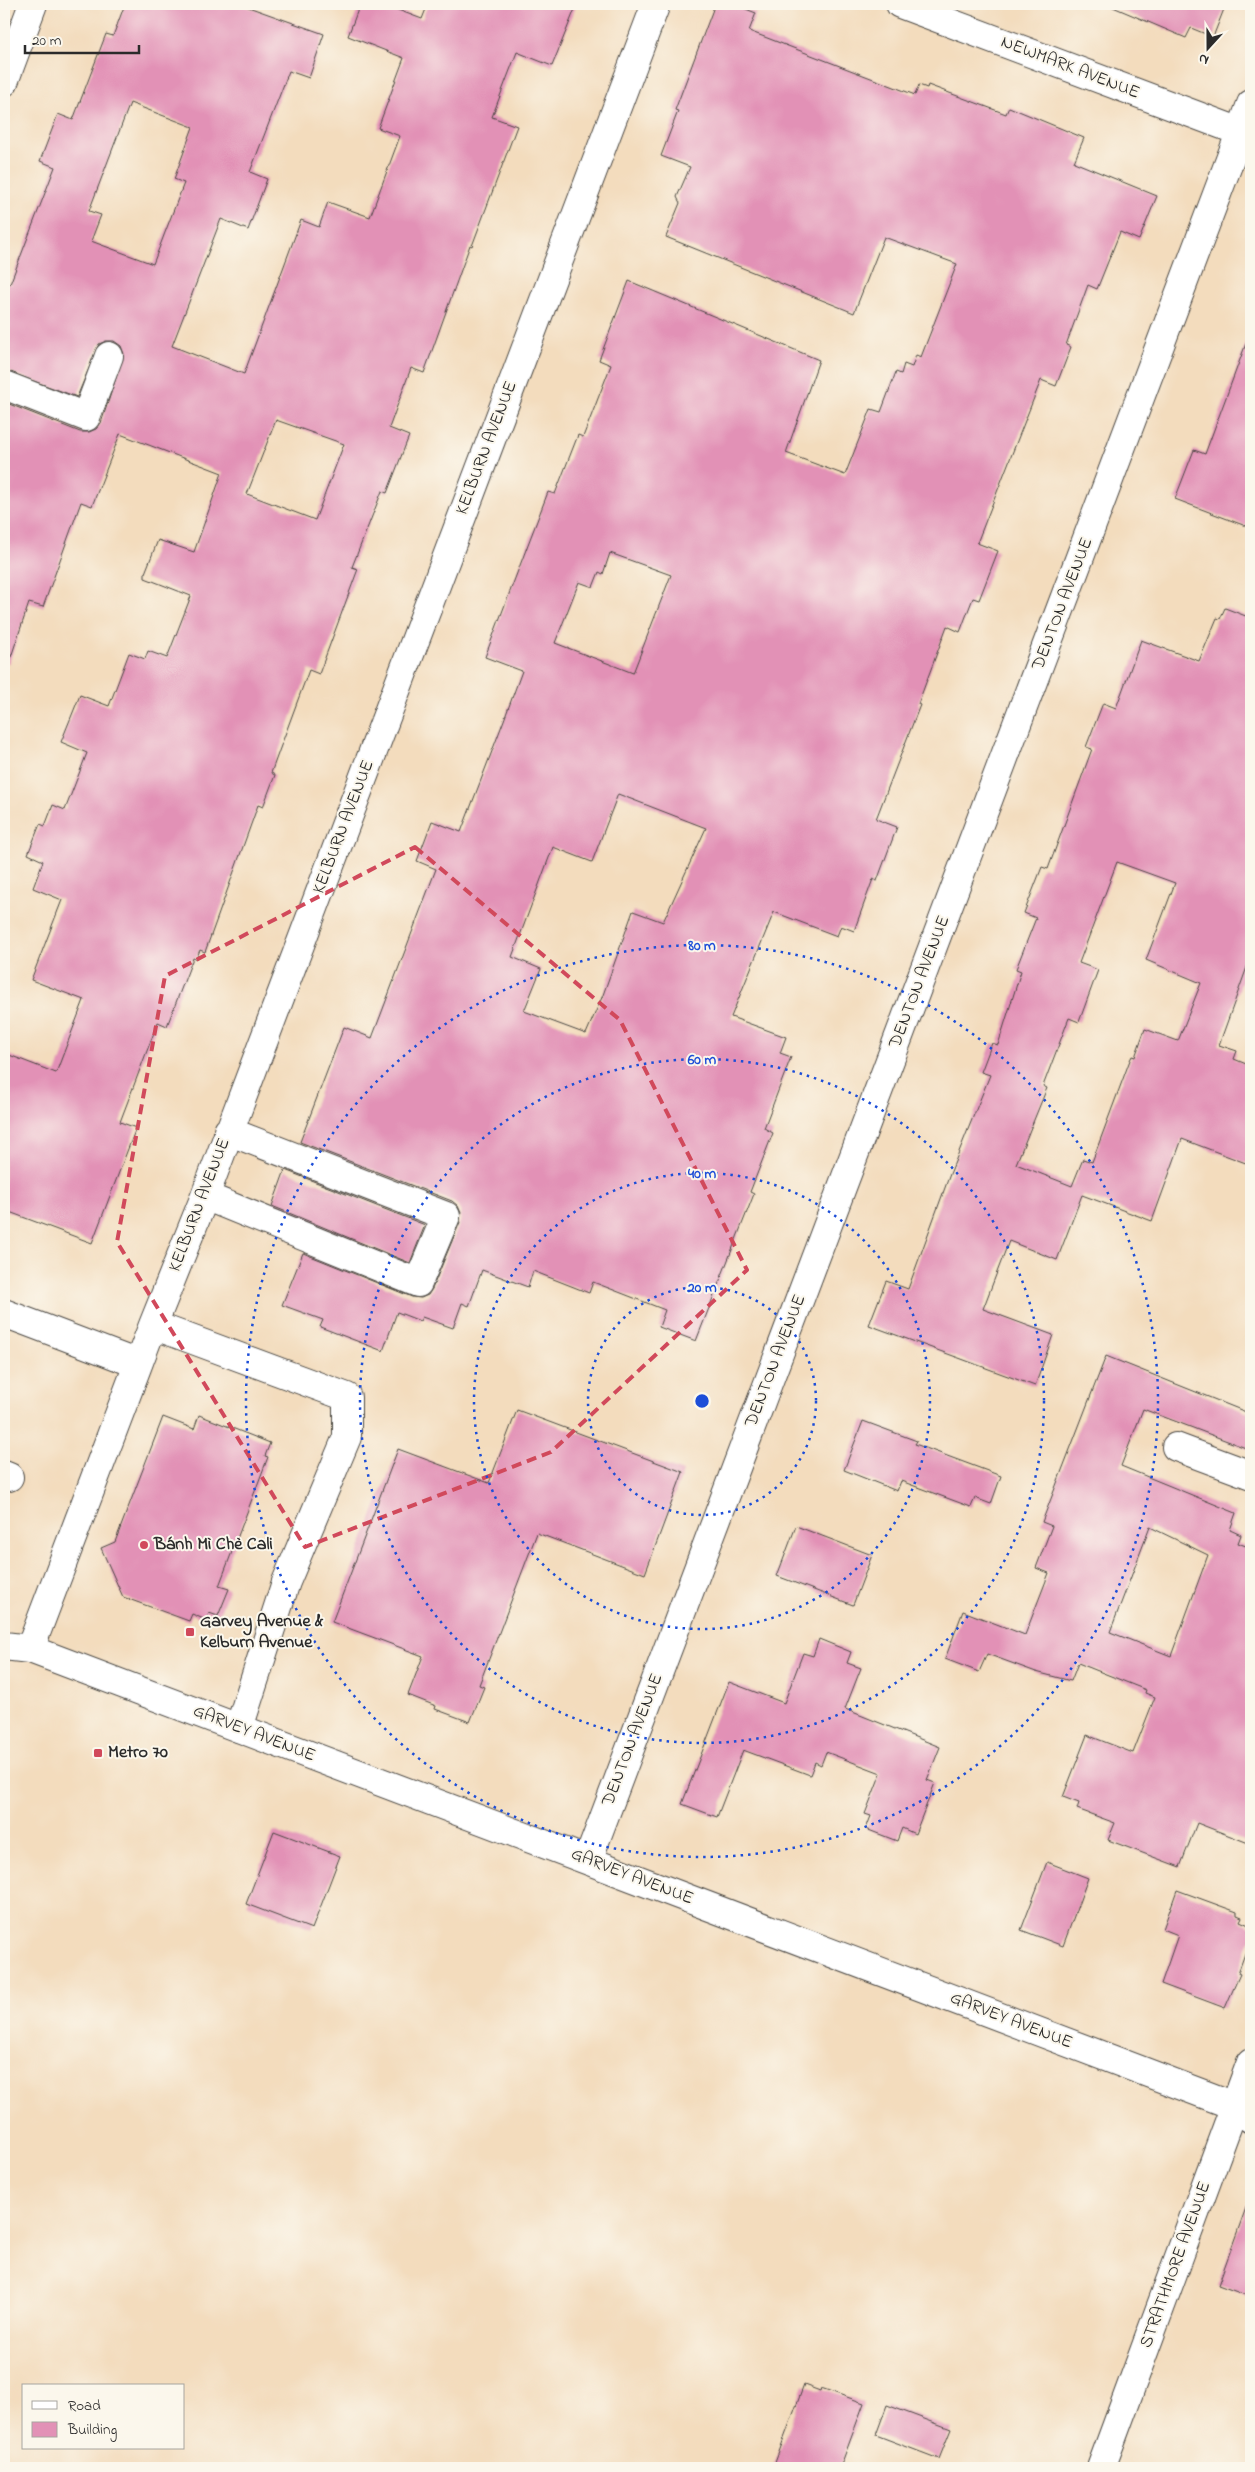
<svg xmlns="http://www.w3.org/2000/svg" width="1255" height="2472" font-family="'Indie Flower',sans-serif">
<rect width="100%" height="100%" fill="#fbf7ec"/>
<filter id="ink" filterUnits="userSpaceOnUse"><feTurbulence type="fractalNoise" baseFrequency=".02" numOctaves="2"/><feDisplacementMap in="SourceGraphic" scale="10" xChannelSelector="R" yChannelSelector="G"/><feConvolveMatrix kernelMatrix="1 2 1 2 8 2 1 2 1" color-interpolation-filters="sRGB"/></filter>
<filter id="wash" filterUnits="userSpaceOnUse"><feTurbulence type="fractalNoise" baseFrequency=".0096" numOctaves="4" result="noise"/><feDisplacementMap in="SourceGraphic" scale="20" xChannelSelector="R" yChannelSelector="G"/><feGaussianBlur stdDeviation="1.12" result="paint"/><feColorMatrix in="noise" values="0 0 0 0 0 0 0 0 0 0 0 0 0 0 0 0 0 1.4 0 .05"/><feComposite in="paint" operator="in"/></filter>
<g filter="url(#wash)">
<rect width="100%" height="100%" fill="#f3dcbd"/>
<g id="blocks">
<!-- building -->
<path fill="#e291b6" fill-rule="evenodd" d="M125,4h115l84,30 -15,44 -20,-7 -39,101 17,7 -19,51 -27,-11 -49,127 72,28 57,-154 18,7 9,-25 42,15 30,-81 -22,-8 26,-70 -56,-22 12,-32h22l40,15 6,-15h149l-25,62 -35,-14 -25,65 25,9 -45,120 -2,-1 -46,128 -13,-5 -22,60 20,8 -22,57 -5,-2 -30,76 6,2 -39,105 -10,-4 -30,81 -8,22 4,2 -12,32 -5,-2 -53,147 -5,-2 -4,9 -3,-1 -26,68 -9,-4 -16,42 -22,58 16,6 -44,115 -88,-33v-157l52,20 28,-73 -53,-20 31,-80 -29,-12 10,-27 -15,-7 12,-30 5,2 8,-21 12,5 22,-57 -26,-11 19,-47 29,11 20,-53 16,6 3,-8 19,7 24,-62 -46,-18v-5l13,-33 36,12 28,-79 -102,-39 -28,72 -11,-4 -38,105 -14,-4 -20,60 -5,-1v-260l76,30h9l7,-3 5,-6 23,-69 -3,-8 -7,-5h-8l-7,3 -22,53 -73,-27v-88l6,2 45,-117 -15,-6 18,-47 15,6 33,-86 7,2zM130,103l63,24 -19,52 10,4 -31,81 -62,-23 10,-26 -12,-4zM276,420l68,24 -29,76 -68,-26z
M715,4h18l23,9 -7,18 166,64 4,-10 8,3 1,-3 78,29 3,-7 75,31 -10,24 83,34 -18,44 -19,-8 -23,57 -9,-4 -22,60 5,2 -15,39 -15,-6 -64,163 21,8 -19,49 -6,-2 -13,34 -13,-6 -29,78 2,1 -44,114 21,8 -20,54 -4,-2 -19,52 -13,-5 -4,10 -63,-24 -43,105 55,20 -6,16 11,4 -27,71 9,5 -23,59 4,2 -58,147 -37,-14 6,-17 -72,-28 -4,11 -56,-22 -5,16 -46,-17 -13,36 -7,-3 -9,25 -31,-11 -2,4 -23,-9 -14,39 -63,-24 3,-7 -41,-15 21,-52 109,44 9,1 7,-3 4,-6 28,-67 1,-9 -3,-7 -6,-5 -152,-59 44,-115 28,11 64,-169 -19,-8 15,-40 29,11 43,-112 18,-49 -37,-14 63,-165 7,2 23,-59 5,2 28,-72 -12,-5 30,-79 190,79 -33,93 59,22 26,-66 10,3 15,-40 5,2 3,-10 8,3 4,-12 5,2 36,-93 -73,-27 -30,76 -188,-76 14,-34 -3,-6 13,-30 -29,-11 17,-45 -3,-1zM610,553l61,22 -38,98 -78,-30 24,-61 14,5 6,-15 4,2zM618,794l88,34 -43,94 -30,-11 -30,84 -17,39 -62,-23 17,-42 -29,-12 41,-110 39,15z
M1106,4h120l-13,33 -22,-9 -5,10z
M1248,338h3v190l-76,-29 19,-49 11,4z
M1225,608l26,10v338l-32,89 18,6 -3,8 17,7v99l-69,-26 -30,82 -70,-26 -25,65 -48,-19 -26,68 70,26 -18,51 -166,-61 17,-44 22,8 42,-115 40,-99 -9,-3 11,-29 6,2 23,-74 -5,-2 20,-51 -12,-5 18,-46 6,2 44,-120 -6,-2 17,-44 13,5 25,-68 58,21 18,-43 3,1zM1117,862l58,21 -29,77 55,23 -23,58 -33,-12 -10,28 -3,-1 -2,4 -38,102 -9,-3 -11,27 -56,-22 31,-76 -4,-2 26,-68 10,4 19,-52 -19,-7z
M285,1170l140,55 -15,38 -138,-57z
M1106,1356l145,58v36l-108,-41 -22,57 115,47 -6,17 11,5 -3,8 13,5v296l-54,-21 -17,44 -72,-27 7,-17 -38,-14 2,-6 -16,-6 24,-62 46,18 22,-56 -10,-4 1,-3 -68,-27 -7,18 -35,-9 -49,-18 -8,18 -34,-13 18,-48 62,24 24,-62 -13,-5 16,-42 -10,-4zM1150,1527l58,28 -37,101 -61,-24z
M517,1410l166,62 -38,102 -108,-41 -58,152 5,2 -14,35 -35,-13 1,-3 -28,-11 15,-39 -91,-34 66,-173 91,34z
M199,1415l71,28 -5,13 3,1 -49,129 10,3 -11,27 -9,-3 -3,7 -14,-6 -3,7 -66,-24 -22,-49 14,-6 48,-125 31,12z
M863,1421l54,20 -2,3 86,32 -10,28 -16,-6 -4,9 -70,-26 -4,10 -53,-21z
M796,1526l76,29 -19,50 -76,-29z
M819,1639l32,13 -4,11 14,5 -16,41 95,38 -13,33 8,3 -20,51 -13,-6 -5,13 -31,-12 5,-13 -6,-2 16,-41 -55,-21 -5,13 -6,-3 -5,13 -67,-25 -26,67 -35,-13 47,-122 55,21 19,-50 10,3z
M274,1831l66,25 -28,73 -66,-25z
M1047,1862l41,16 -25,68 -42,-16z
M1177,1890l60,22v3l5,2 -2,4 11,5v11l-13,36 2,1 -15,34 -64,-24 17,-49 -15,-6z
M1247,2205l4,1v91l-33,-12z
M804,2385l16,6 1,-3 43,15 -24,65h-67z
M887,2405l64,24 -12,30 -63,-24z"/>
</g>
</g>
<g filter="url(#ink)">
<use href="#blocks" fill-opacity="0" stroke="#494641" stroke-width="1"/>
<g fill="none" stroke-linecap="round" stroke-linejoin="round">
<defs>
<path id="minor" d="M900,4l341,128
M4,82l29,-78
M4,385l82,32 23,-61
M205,1196l213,87 28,-67 -218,-85
M4,1313l134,51
M153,1325l194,72v40l-61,145 -47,146
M1176,1447l75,28
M4,1475l5,2
M30,1649l123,-324 52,-129 451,-1192
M588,1860l663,-1756
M1101,2468l150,-406"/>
<path id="major" d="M4,1646l26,3 1205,457 16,13"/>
</defs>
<!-- minor casing -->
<use href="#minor" stroke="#494641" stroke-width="30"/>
<!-- major casing -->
<use href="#major" stroke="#494641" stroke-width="30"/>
<!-- minor -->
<use href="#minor" stroke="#fff" stroke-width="28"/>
<!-- major -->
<use href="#major" stroke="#fff" stroke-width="28"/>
</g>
</g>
<!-- marked area -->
<path fill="none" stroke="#d1495b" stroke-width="4" stroke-dasharray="10 6" stroke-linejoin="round" d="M415,847l205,173 127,250 -196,182 -246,95 -188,-305 48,-266z"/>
<!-- distance rings -->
<g fill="none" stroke="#1d4ed8" stroke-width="2.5" stroke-dasharray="2.5 5">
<circle cx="702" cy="1401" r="114"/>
<circle cx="702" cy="1401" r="228"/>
<circle cx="702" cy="1401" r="342"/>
<circle cx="702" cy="1401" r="456"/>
</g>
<!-- markers -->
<g fill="#d1495b" stroke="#fbf7ec" stroke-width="2">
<circle cx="144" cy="1545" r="5"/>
<rect x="185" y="1627" width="10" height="10" rx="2.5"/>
<rect x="93" y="1748" width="10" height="10" rx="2.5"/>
</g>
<g text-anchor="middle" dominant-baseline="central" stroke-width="4" stroke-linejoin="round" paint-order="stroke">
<!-- street labels -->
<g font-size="18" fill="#2b2b2b" stroke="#fbf7ec">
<text transform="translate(1070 68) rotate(21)">NEWMARK AVENUE</text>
<text transform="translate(487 448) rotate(-69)">KELBURN AVENUE</text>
<text transform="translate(1063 604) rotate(-69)">DENTON AVENUE</text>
<text transform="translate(344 827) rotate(-69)">KELBURN AVENUE</text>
<text transform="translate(920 982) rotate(-69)">DENTON AVENUE</text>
<text transform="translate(200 1205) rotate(-69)">KELBURN AVENUE</text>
<text transform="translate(776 1361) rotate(-69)">DENTON AVENUE</text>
<text transform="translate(254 1734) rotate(21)">GARVEY AVENUE</text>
<text transform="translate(633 1740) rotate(-69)">DENTON AVENUE</text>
<text transform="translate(632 1877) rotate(21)">GARVEY AVENUE</text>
<text transform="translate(1011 2021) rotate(21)">GARVEY AVENUE</text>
<text transform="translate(1176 2265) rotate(-70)">STRATHMORE AVENUE</text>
</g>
<!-- poi labels -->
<g font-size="18" font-weight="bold" fill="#2b2b2b" stroke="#fbf7ec" text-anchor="start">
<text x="154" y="1545">Bánh Mì Chè Cali</text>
<text x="200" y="1622">Garvey Avenue &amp;<tspan x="200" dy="21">Kelburn Avenue</tspan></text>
<text x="108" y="1753">Metro 70</text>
</g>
</g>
<circle cx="702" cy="1401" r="8" fill="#1d4ed8" stroke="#fbf7ec" stroke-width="2.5"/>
<g font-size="15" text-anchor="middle" font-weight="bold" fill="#1d4ed8" stroke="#fbf7ec" stroke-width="4" stroke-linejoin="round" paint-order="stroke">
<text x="702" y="950">80 m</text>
<text x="702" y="1064">60 m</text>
<text x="702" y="1178">40 m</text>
<text x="702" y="1292">20 m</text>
</g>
<!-- margin -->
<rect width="1255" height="2472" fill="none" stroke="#fbf7ec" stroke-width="20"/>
<!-- legend -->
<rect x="22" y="2384" width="162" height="65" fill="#fbf7ec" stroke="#a8a59f"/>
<rect x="32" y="2401" width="25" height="8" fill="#ffffff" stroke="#a8a59f"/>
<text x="68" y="2410" font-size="15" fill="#2b2b2b">Road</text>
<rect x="32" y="2422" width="25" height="15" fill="#e291b6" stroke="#a8a59f"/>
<text x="68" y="2434" font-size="15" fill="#2b2b2b">Building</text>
<!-- north arrow -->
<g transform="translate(1208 48) rotate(201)" stroke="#fbf7ec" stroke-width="4" paint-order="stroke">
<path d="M0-4L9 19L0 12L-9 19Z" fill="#2b2b2b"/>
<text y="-8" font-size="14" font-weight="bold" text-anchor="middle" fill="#2b2b2b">N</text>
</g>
<!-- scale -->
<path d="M25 45v8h114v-8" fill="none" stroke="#2b2b2b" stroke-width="2.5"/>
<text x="32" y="45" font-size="15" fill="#2b2b2b" stroke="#fbf7ec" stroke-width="4" paint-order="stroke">20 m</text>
</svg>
